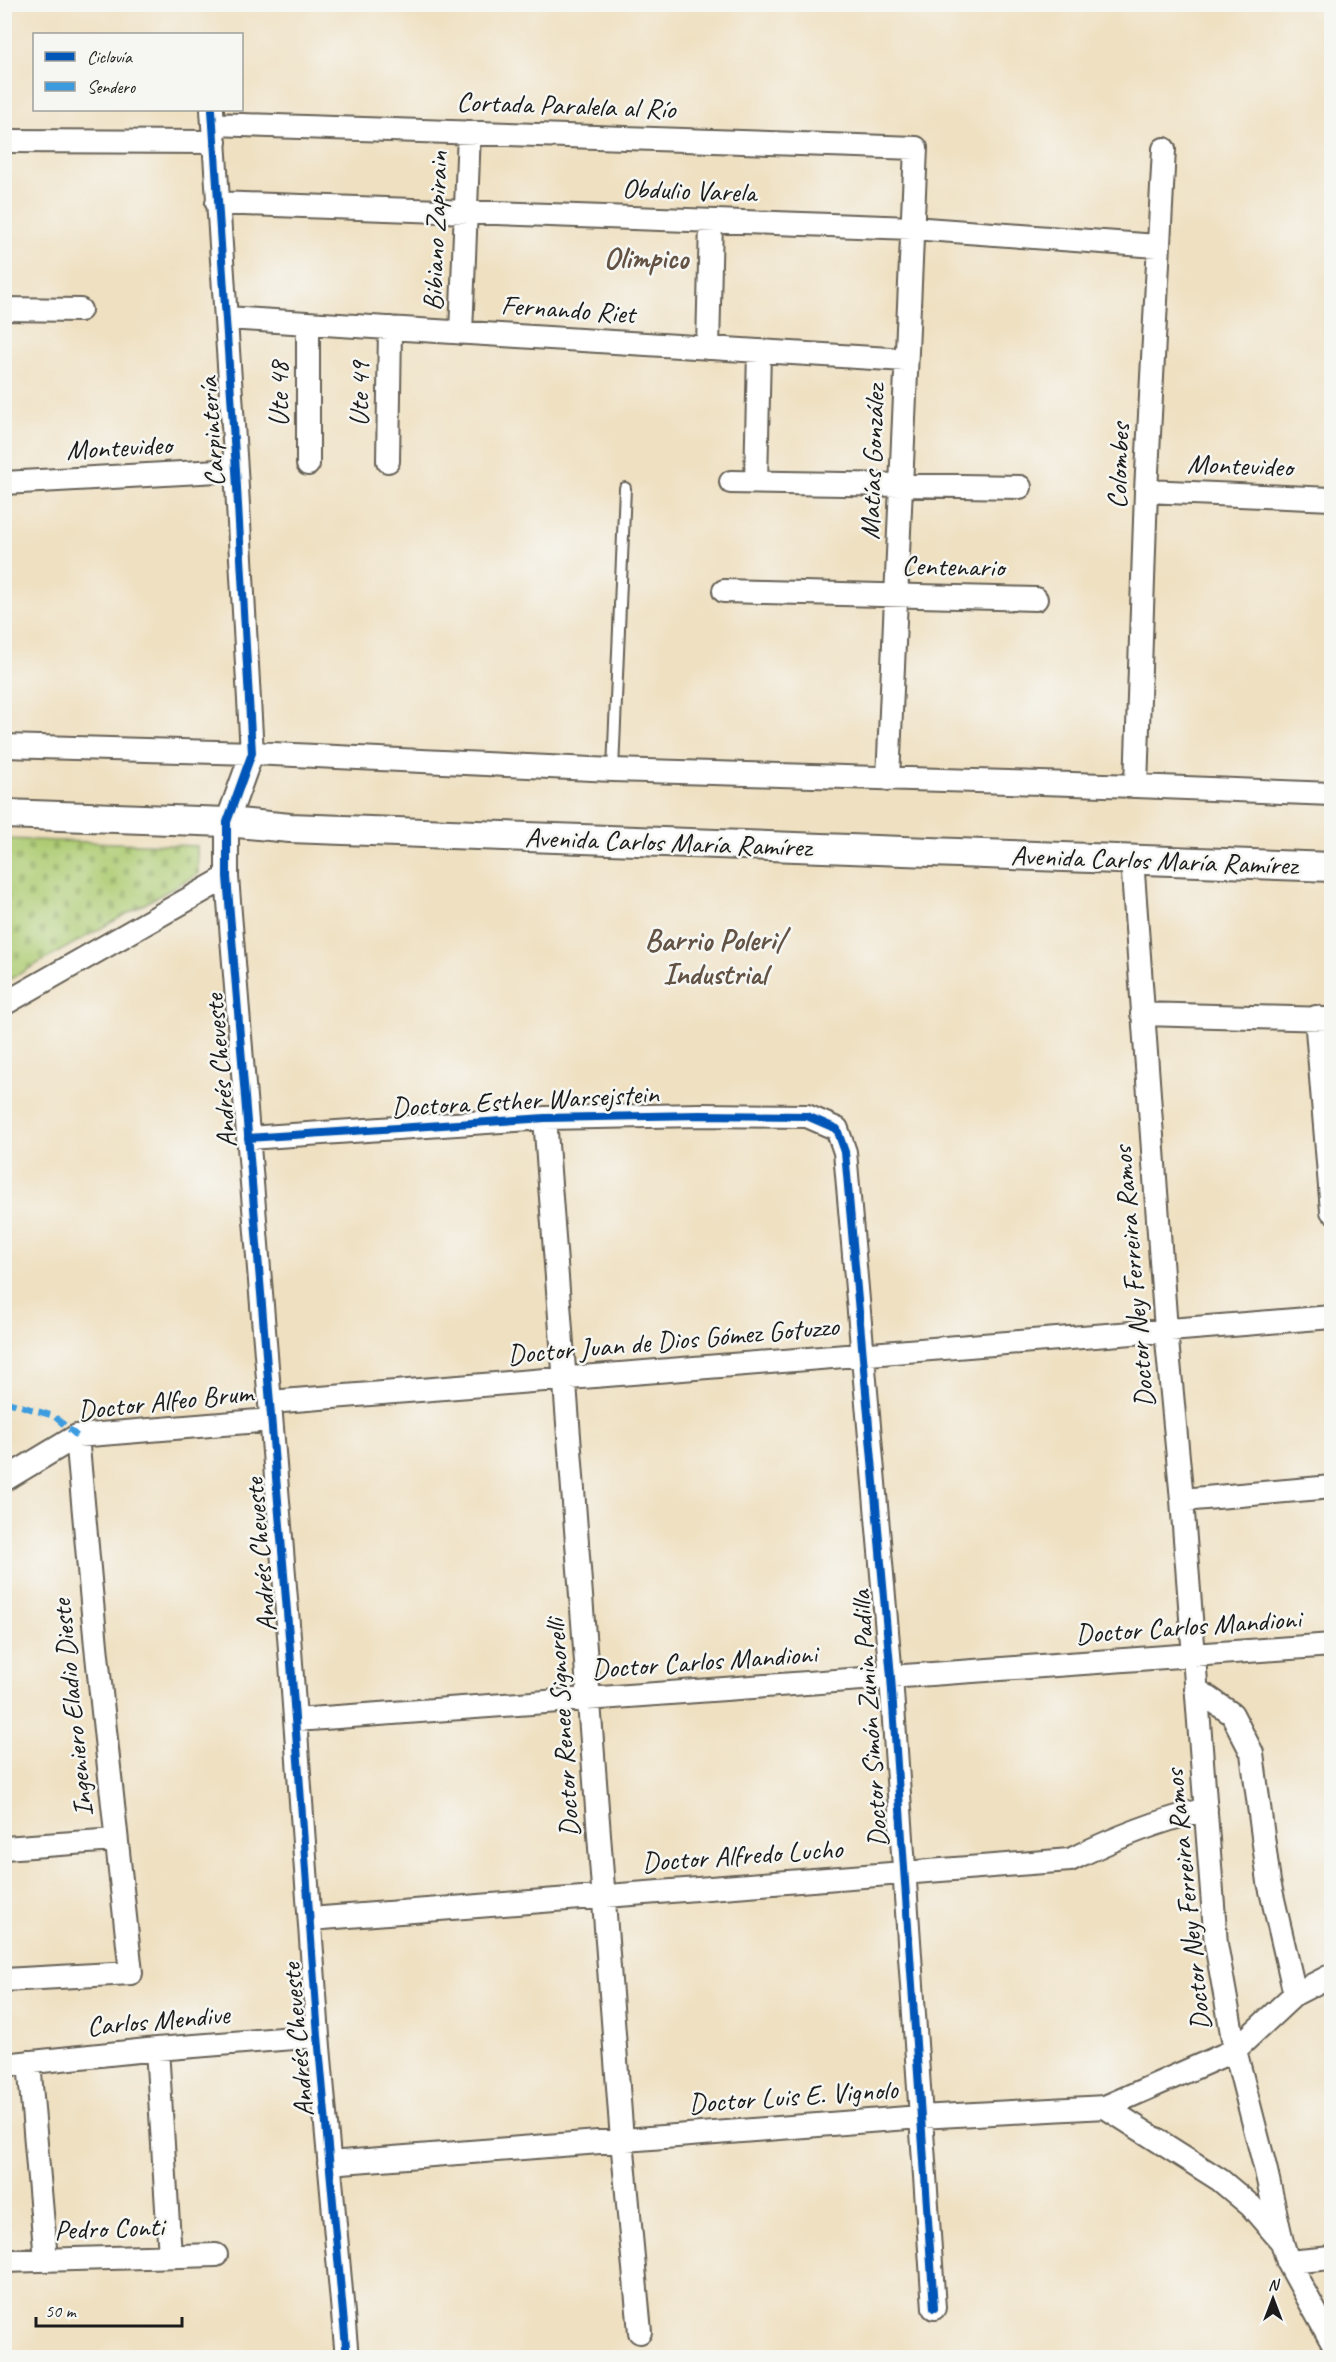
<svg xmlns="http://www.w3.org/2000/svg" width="1336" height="2362" font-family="Caveat,sans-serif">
<defs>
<pattern id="cemetery-stones" width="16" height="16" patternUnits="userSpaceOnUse" patternTransform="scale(1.5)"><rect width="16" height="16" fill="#aecc73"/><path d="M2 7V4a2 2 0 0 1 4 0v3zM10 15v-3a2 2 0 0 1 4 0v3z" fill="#95af63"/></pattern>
</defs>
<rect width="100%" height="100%" fill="#f6f6f2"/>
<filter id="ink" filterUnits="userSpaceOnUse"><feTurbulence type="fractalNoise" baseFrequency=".0167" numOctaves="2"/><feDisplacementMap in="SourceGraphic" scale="12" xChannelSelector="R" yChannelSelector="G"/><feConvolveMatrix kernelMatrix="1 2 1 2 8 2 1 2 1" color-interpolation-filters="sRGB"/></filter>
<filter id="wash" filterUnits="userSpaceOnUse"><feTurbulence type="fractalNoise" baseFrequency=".008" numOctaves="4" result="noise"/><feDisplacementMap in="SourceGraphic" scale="24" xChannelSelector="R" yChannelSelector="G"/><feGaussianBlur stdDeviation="1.35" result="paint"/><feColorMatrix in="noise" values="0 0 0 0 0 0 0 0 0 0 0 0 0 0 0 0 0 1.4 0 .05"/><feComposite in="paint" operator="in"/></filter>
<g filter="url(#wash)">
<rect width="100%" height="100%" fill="#efe0c1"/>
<!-- cemetery -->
<path fill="url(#cemetery-stones)" stroke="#657448" stroke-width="1.5" d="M5,839l192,7 1,28 -193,108z"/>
</g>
<g filter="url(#ink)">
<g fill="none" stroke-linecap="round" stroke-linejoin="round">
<defs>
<path id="service" d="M613,770l12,-282"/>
<path id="minor" d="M212,110l24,360 16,283 -25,69v55l62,759 29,400 29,322
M214,124l702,24 -28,631
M4,141l211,1
M217,203l695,25 245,18
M4,309l76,1
M226,318l680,42
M308,323v141
M461,333l8,-201
M708,348l3,-127
M388,461l2,-133
M731,482l289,5
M756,482l3,-131
M4,483l232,-13
M1146,491l186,8
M724,591l312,8
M4,746l248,7 361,17 523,16 196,8
M1136,786l10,-295 18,-342
M1132,859l34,471 16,170 34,444 19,106 31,121 16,71
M4,1004l223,-127
M1142,1014l188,5
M1316,1017l16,194
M545,1118l77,1022 18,192
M248,1138l297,-20 155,-3 107,1 30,13 8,23 46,525 43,631
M270,1402l1062,-85
M4,1480l73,-44 194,-16
M1182,1500l150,-13
M1196,1689l36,25 20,39 17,129 26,112
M296,1720l1036,-75
M4,1848l111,-8
M310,1919l760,-59c44,-22 88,-39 136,-51
M4,1980l127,-7 -35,-327 -19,-210
M157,2049l13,207
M29,2062l17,198
M4,2065l153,-16 161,-13
M1105,2107l115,73 31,26 31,36 6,20 44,80
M329,2163l591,-46 185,-10 130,-57 60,-56 37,-19
M4,2261l212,-6
M1288,2262l44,-4"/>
<path id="tertiary" d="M4,814l223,8 63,6 1042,39"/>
</defs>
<!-- service casing -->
<use href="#service" stroke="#666156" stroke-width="14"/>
<!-- minor casing -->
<use href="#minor" stroke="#666156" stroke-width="26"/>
<!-- tertiary casing -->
<use href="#tertiary" stroke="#666156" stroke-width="32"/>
<!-- service -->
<use href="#service" stroke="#fff" stroke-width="10"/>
<!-- minor -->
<use href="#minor" stroke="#fff" stroke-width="22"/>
<!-- tertiary -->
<use href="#tertiary" stroke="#fff" stroke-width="28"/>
<!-- quiet -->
<path stroke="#3c9bdf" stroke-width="6" stroke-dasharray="12 6" stroke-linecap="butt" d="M4,1401l50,15 23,20"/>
<defs>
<path id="cycleway" d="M212,110l24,360 16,283 -25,69v55l62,759 29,400 29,322
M248,1138l297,-20 155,-3 107,1 30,13 8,23 46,525 43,631"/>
</defs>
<!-- cycleway casing -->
<use href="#cycleway" stroke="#f6f6f2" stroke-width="11"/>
<!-- cycleway -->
<use href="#cycleway" stroke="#0057b8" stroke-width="8"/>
</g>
</g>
<g text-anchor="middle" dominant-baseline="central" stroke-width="5" stroke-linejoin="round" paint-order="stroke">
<!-- street labels -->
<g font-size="28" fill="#1c1c1c" stroke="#f6f6f2">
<text transform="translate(566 105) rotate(2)">Cortada Paralela al Río</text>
<text transform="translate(689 190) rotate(2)">Obdulio Varela</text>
<text transform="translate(435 231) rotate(-88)">Bibiano Zapirain</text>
<text transform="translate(568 309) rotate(4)">Fernando Riet</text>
<text transform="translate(278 394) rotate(-90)">Ute 48</text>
<text transform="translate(359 394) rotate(-89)">Ute 49</text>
<text transform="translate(211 432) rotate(-94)">Carpintería</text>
<text transform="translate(119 447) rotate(-3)">Montevideo</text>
<text transform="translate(872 462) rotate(-88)">Matías González</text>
<text transform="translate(1240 465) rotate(2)">Montevideo</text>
<text transform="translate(1118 466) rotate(-88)">Colombes</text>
<text transform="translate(953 566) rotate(1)">Centenario</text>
<text transform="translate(668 842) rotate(2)">Avenida Carlos María Ramírez</text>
<text transform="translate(1154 860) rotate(2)">Avenida Carlos María Ramírez</text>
<text transform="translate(220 1071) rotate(-95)">Andrés Cheveste</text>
<text transform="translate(525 1100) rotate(-3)">Doctora Esther Warsejstein</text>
<text transform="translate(1133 1277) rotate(-95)">Doctor Ney Ferreira Ramos</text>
<text transform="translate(673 1340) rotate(-5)">Doctor Juan de Dios Gómez Gotuzzo</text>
<text transform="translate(165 1401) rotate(-6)">Doctor Alfeo Brum</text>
<text transform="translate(260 1555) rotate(-95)">Andrés Cheveste</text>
<text transform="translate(1188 1626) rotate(-4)">Doctor Carlos Mandioni</text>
<text transform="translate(704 1661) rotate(-4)">Doctor Carlos Mandioni</text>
<text transform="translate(72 1708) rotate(-96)">Ingeniero Eladio Dieste</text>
<text transform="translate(869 1719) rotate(-94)">Doctor Simón Zunin Padilla</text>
<text transform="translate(562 1728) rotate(-94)">Doctor Renee Signorelli</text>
<text transform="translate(742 1855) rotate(-4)">Doctor Alfredo Lucho</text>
<text transform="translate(1187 1900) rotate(-96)">Doctor Ney Ferreira Ramos</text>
<text transform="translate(158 2020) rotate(-5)">Carlos Mendive</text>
<text transform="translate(297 2040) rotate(-95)">Andrés Cheveste</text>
<text transform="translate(793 2096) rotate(-4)">Doctor Luis E. Vignolo</text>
<text transform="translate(109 2228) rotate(-2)">Pedro Conti</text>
</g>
<!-- neighbourhood labels -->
<g font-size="30" font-weight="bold" fill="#625345" stroke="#f6f6f2">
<text x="646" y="258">Olimpico</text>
<text x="715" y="940">Barrio Poleri/<tspan x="715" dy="34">Industrial</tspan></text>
</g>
</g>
<!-- margin -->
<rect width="1336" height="2362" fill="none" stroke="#f6f6f2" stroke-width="24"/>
<!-- legend -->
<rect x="33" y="33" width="210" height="78" fill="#f6f6f2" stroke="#9f9f9c" stroke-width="1.5"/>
<rect x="45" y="52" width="30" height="9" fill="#0057b8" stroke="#9f9f9c" stroke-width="1.5"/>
<text x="87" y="63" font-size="18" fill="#1c1c1c">Ciclovía</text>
<rect x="45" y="82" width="30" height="9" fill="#3c9bdf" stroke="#9f9f9c" stroke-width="1.5"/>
<text x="87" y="93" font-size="18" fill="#1c1c1c">Sendero</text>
<!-- north arrow -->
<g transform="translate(1273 2299)" stroke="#f6f6f2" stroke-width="4.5" paint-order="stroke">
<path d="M0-4.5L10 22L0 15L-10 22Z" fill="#1c1c1c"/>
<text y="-9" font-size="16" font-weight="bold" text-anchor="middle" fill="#1c1c1c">N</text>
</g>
<!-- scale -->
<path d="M36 2317v9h146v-9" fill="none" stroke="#1c1c1c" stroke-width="3"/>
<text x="45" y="2317" font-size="18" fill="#1c1c1c" stroke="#f6f6f2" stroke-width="4.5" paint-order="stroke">50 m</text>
</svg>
